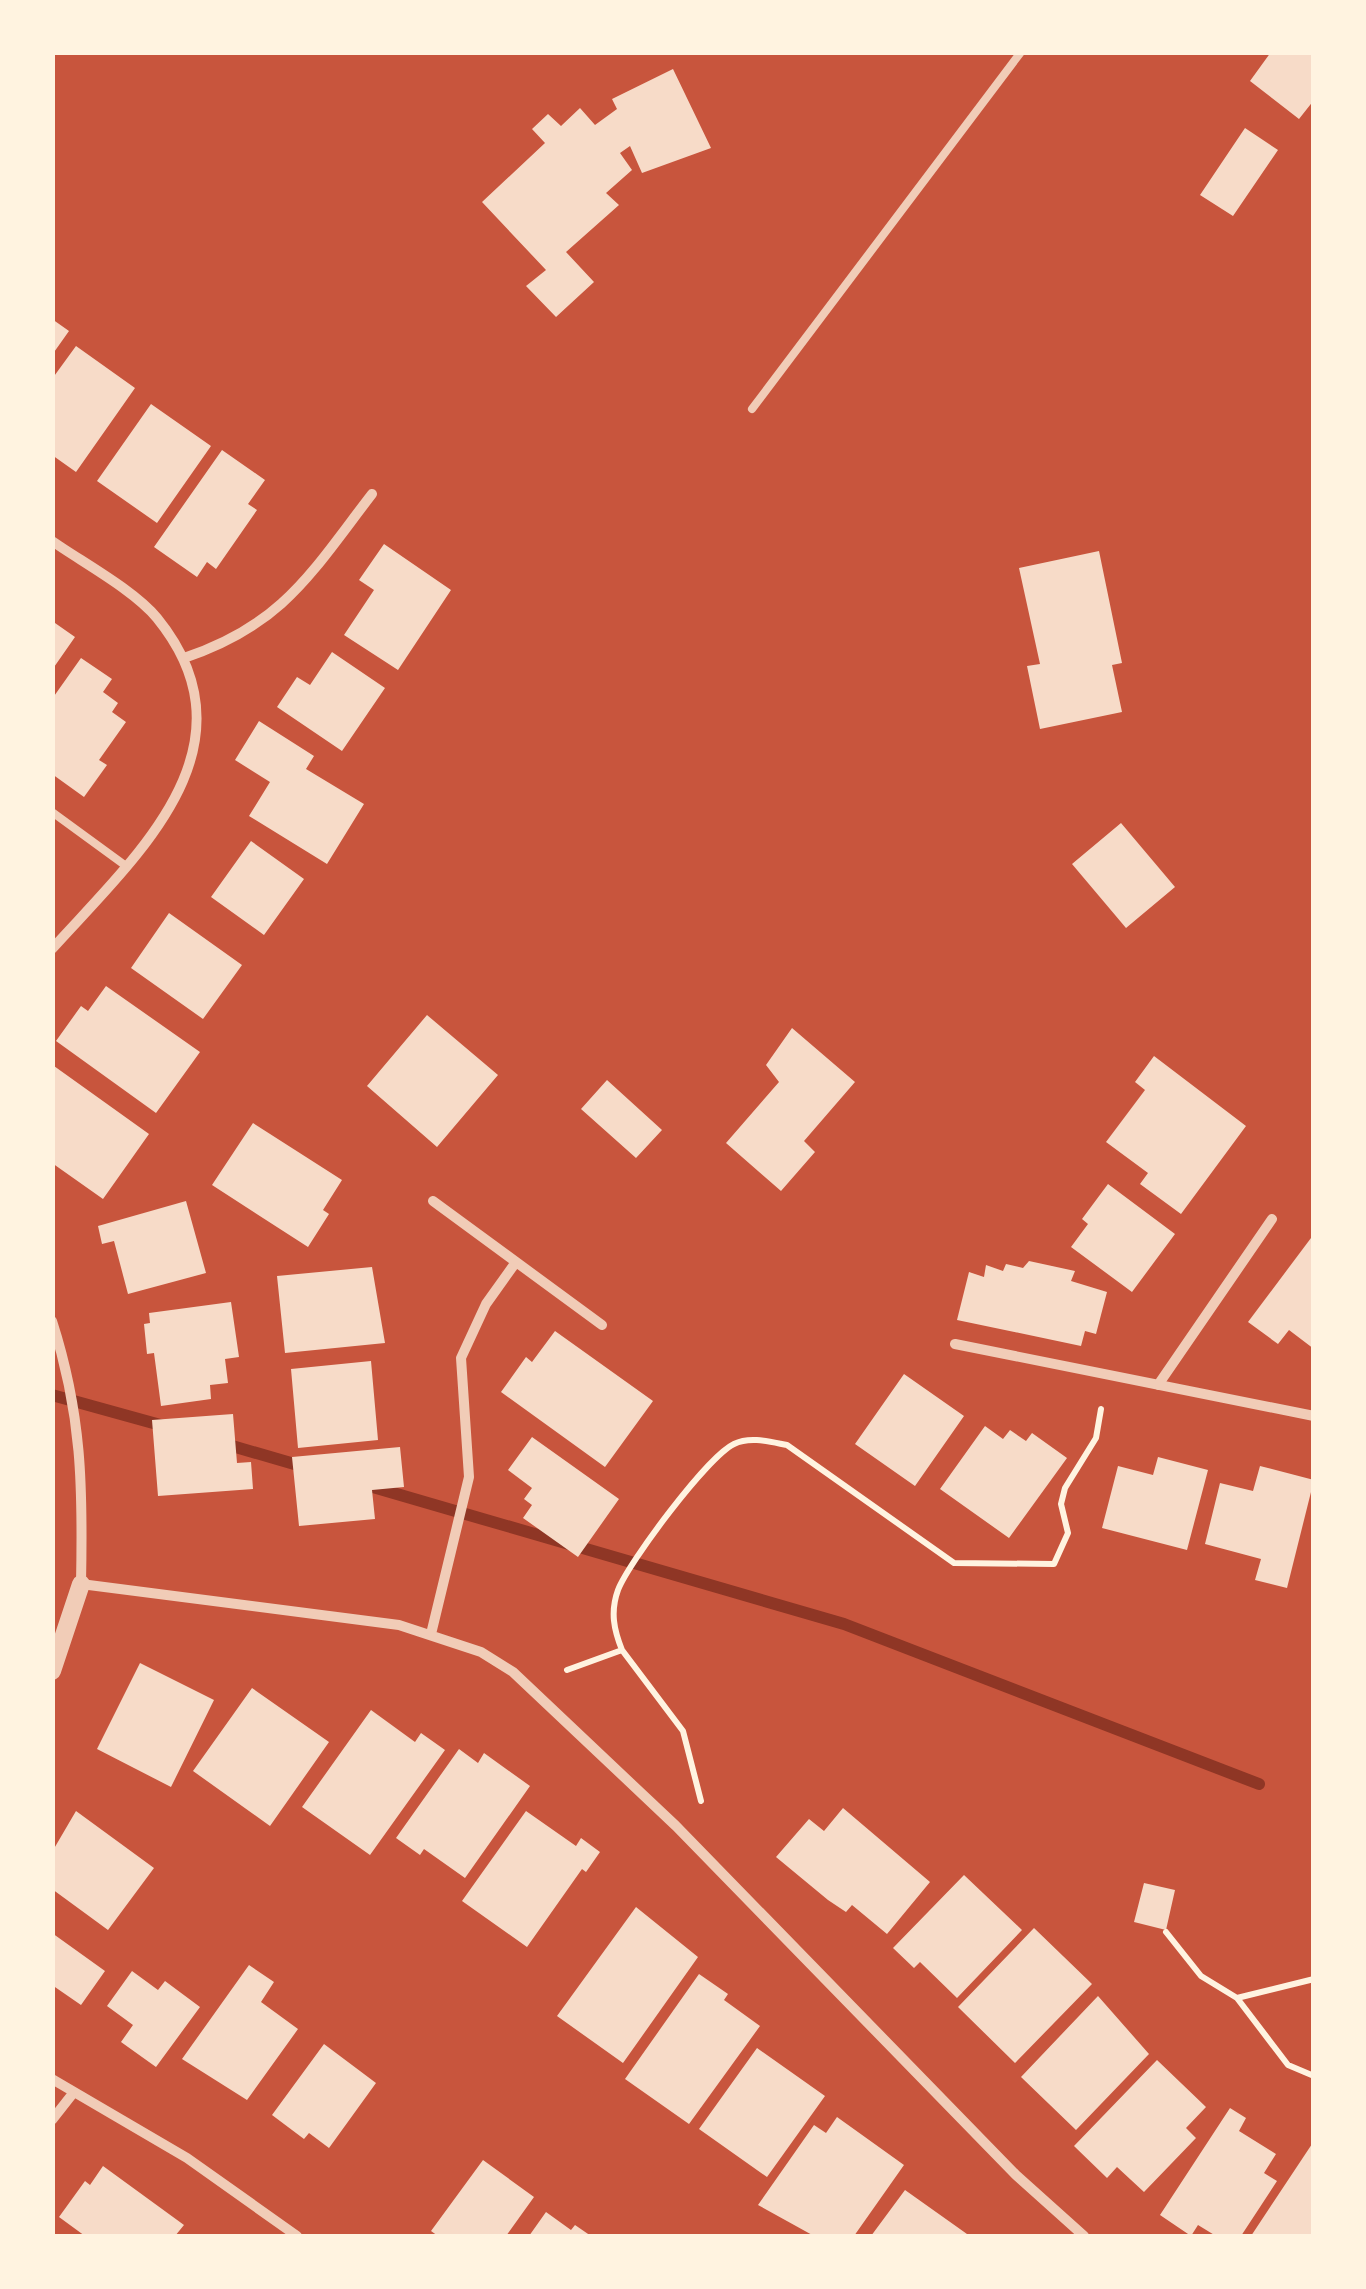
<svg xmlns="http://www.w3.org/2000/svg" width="1366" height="2289" font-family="Figtree,sans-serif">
<rect width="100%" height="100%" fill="#c8553d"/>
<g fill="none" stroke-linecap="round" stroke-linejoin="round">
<!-- stream -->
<path stroke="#8f3625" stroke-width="12" d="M52,1395l112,31
M222,1443l86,25
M366,1485l478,139 415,160"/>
</g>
<!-- building -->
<path fill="#f7dbc8" d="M1271,52h43v48l-15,19 -49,-38z
M673,69l38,79 -69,25 -12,-27 -10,7 12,17 -26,23 13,12 -53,47 28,30 -38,35 -30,-31 20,-16 -64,-68 63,-59 -13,-14 16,-15 13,12 19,-18 15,17 22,-16 -5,-10z
M1245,128l33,22 -45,66 -33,-21z
M52,319l17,12 -17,24z
M76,346l59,42 -59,84 -24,-17v-76z
M151,404l60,42 -54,77 -60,-42z
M222,450l43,30 -17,24 9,6 -41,59 -9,-7 -10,15 -43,-30z
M384,544l67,46 -53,80 -54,-35 30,-45 -15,-10z
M1099,551l23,112 -10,2 10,47 -82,17 -13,-63 13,-2 -21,-96z
M55,623l20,14 -23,33v-43z
M332,652l53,36 -43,63 -65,-44 20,-30 13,8z
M81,658l31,21 -9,13 15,11 -6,9 14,10 -27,38 8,5 -23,32 -32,-23v-75z
M259,721l55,35 -8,13 58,35 -37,60 -78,-48 21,-34 -35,-22z
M1121,823l54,64 -49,41 -54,-64z
M251,841l53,38 -40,56 -53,-38z
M169,913l73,52 -39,54 -72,-51z
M106,986l94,66 -44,61 -100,-72 25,-35 7,5z
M427,1015l71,60 -61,72 -70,-61z
M792,1028l63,54 -51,59 11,11 -34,39 -55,-48 53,-61 -13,-17z
M1154,1056l92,70 -65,88 -41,-30 8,-11 -42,-31 39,-52 -10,-8z
M54,1066l95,68 -46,65 -51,-36z
M607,1080l55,50 -26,28 -55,-49z
M253,1123l89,57 -19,30 6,4 -21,33 -96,-62z
M1108,1184l67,50 -43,58 -61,-45 17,-23 -6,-5z
M186,1201l20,72 -78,21 -14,-53 -12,3 -4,-18z
M1314,1234v115l-25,-19 -11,14 -30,-22z
M1029,1261l46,10 -4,10 36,11 -11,42 -11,-3 -4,15 -124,-26 12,-48 15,5 2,-12 17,6 3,-7 17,4z
M372,1267l13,76 -100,10 -8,-77z
M231,1302l8,55 -14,2 3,24 -18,2 1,14 -50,7 -7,-53 -7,1 -3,-30 6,-1 -1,-10z
M555,1331l98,70 -48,66 -104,-75 25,-35 6,5z
M371,1361l7,79 -80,8 -7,-79z
M904,1374l60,42 -49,70 -60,-42z
M233,1414l4,49 14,-1 2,27 -95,7 -6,-76z
M985,1426l18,13 7,-9 16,11 6,-8 35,25 -58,80 -69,-49z
M532,1437l87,62 -41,58 -55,-39 9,-13 -8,-6 8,-11 -24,-18z
M400,1447l4,40 -32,3 3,29 -76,7 -7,-69z
M1158,1457l50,13 -21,80 -85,-22 16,-62 35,9z
M1260,1466l54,14 -27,108 -32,-8 6,-21 -56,-15 15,-61 33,8z
M140,1663l74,37 -43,87 -74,-38z
M252,1688l77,54 -59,84 -77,-55z
M371,1710l44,32 6,-9 24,17 -75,105 -68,-48z
M459,1749l19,14 6,-10 46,33 -65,92 -41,-29 -4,6 -24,-17z
M843,1808l87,74 -43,52 -35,-29 -6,7 -18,-12 -52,-43 33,-38 15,12z
M76,1811l78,57 -46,62 -56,-41v-37z
M526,1811l50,35 5,-8 19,14 -14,20 -4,-3 -55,78 -65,-46z
M964,1875l58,55 -65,68 -37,-36 -6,6 -21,-20z
M1144,1883l31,7 -9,40 -32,-8z
M636,1907l62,50 -75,106 -66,-47z
M1034,1928l58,56 -77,79 -57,-56z
M52,1933l53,38 -24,34 -29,-20z
M249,1965l25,17 -13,20 37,27 -51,71 -65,-41z
M132,1971l26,19 7,-9 35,26 -44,60 -35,-25 12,-17 -26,-19z
M699,1974l29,20 -4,6 36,26 -71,98 -64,-45z
M1098,1996l51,58 -73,76 -55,-53z
M324,2044l52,39 -47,65 -20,-15 -5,6 -32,-24z
M757,2048l68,48 -58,81 -68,-48z
M1157,2060l49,47 -20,21 10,10 -52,54 -27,-25 -10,11 -33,-32z
M1230,2108l16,10 -7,13 37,23 -12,19 13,8 -36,55h-25l-18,-11 -7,11 -31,-21z
M837,2117l67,48 -50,71h-40l-56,-31 56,-80 12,8z
M1314,2141v95h-63z
M483,2160l51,37 -28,39h-68l-7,-5z
M103,2166l81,59 -9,11h-90l-26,-19 26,-36 5,4z
M905,2190l62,44 -2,2h-94z
M546,2212l25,18 4,-5 16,11h-62z"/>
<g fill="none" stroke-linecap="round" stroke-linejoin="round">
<!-- path -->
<path stroke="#fff3e0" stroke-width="6" d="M622,1650l61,81 18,70
M567,1670l55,-20c-8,-20 -12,-38 -4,-60 11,-28 89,-133 116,-146 16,-8 37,-2 53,1l167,118 100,1 14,-31 -7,-29 4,-16 31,-50 5,-29
M1166,1932l35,44 36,22 77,-19
M1237,1998l51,67 26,11"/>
<!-- service -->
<path stroke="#f1ccb7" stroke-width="8" d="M752,409l269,-357
M52,812l74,54"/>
<!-- minor -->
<path stroke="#f1ccb7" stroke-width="10" d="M52,541c30,21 82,49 105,77 105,129 -22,239 -105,331
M184,658c99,-33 127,-85 188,-164
M433,1201l169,124
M52,1321c30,93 31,166 29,263l318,41 82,27 32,20 163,154 340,349 68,61
M955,1344l359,72
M1158,1385l114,-166
M431,1634l38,-157 -8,-119 25,-54 30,-42
M52,2079l135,79 110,78
M52,2120l22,-28"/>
<!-- tertiary -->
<path stroke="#f1ccb7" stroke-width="18" d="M52,1671l29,-87"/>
</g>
<!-- border -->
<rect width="1366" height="2289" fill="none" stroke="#fff3e0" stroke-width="110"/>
</svg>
